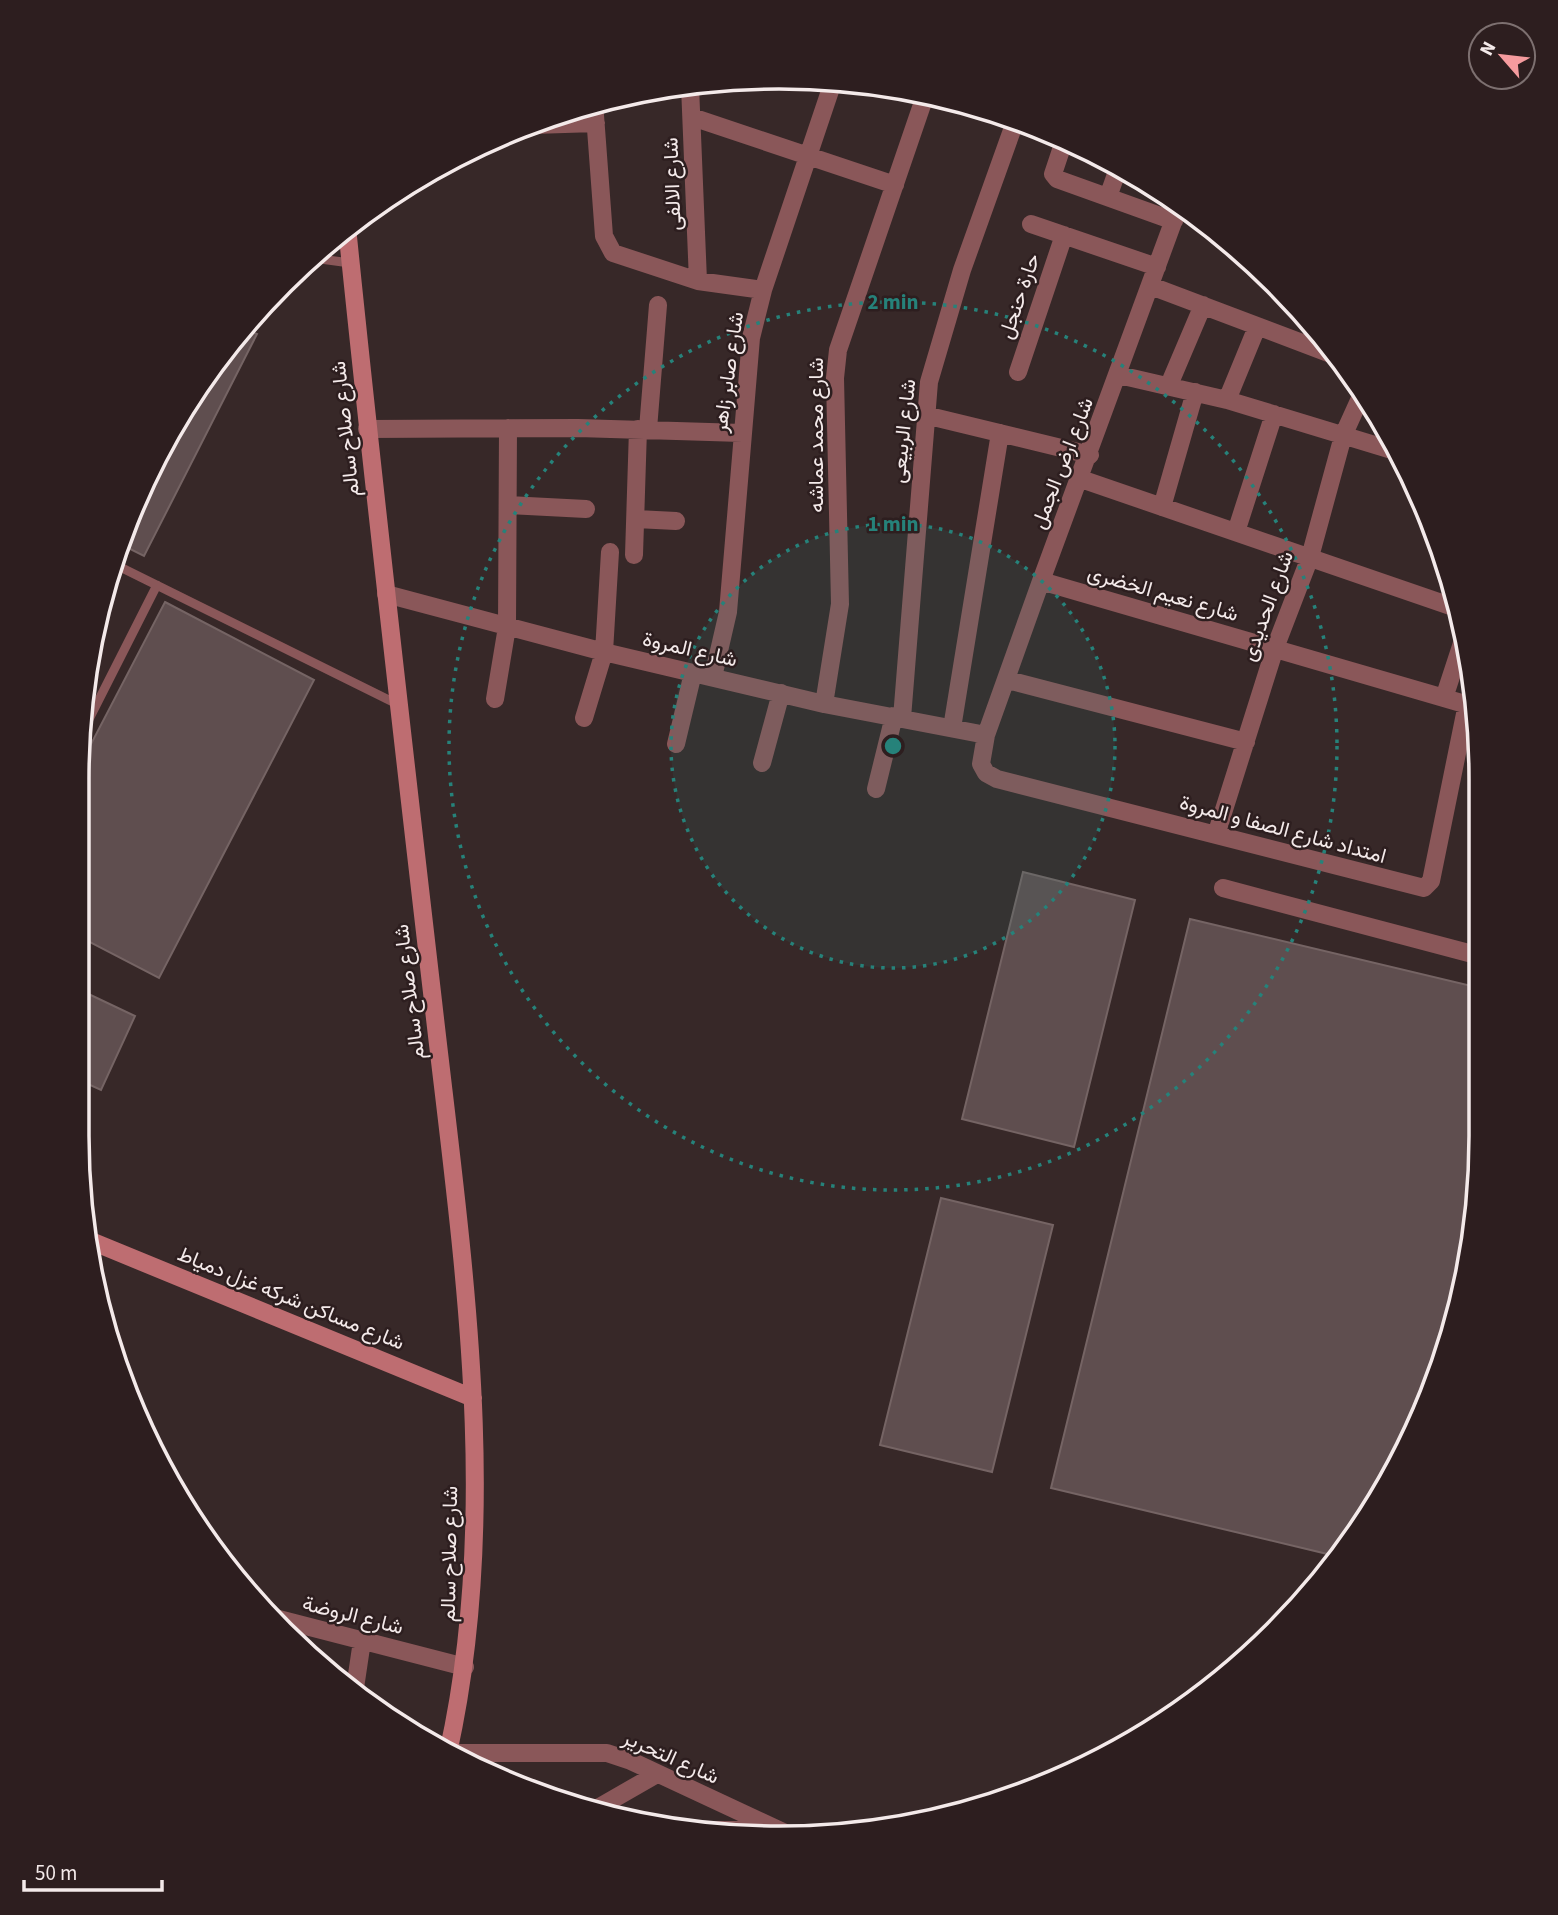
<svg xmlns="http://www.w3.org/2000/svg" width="1558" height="1915" font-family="'Source Sans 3',Vazirmatn,sans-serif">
<rect width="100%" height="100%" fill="#372828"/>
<!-- building -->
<path fill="#5f4e4f" stroke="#756464" stroke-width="2" d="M243,328l14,6 -113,222 -24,-12 10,-33 41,-83z
M165,602l149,78 -155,298 -81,-42v-167z
M1023,872l112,28 -61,247 -112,-28z
M1190,919l290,69v194l-23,135 -48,129 -69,111 -289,-69z
M78,989l57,27 -34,74 -24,-11z
M941,1198l112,27 -61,247 -112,-27z"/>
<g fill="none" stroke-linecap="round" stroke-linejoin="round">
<!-- lane -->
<path stroke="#8a5759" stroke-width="9" d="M313,258l37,5
M114,564l283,140
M79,739l78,-154"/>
<!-- street -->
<path stroke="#8a5759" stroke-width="18" d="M690,86l8,195
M594,102l10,134 9,17 85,28 65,9
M692,117l203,68
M533,125l63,-2
M1064,141l-11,33 4,5 117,42
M1108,197l11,-31
M1179,206l-138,375 -55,154 -5,29 5,9 11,6 427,109 7,-7 36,-177
M1031,224l126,43
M1151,286l188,71
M1018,372l46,-137
M1119,375l108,25 171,52
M1169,385l34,-80
M1227,400l30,-73
M925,415l165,40
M367,429l211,-1 164,5
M648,429l10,-124
M1081,479l378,130
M508,505l78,4
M1162,507l33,-115
M636,519l40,2
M1236,532l38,-118
M634,555l4,-126
M1041,581l434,126
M386,594l218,58 220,52 162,31
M713,677l15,-65 23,-274 12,-48 70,-208
M1008,680l238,62
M1444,698l20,-61
M495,699l12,-72 1,-199
M824,704l16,-100 -5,-226 3,-28 87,-254
M584,718l20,-66 6,-100
M902,718l27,-336 33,-112 54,-151
M952,728l48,-295
M676,744l17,-71
M762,763l19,-70
M876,789l18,-73
M1216,835l59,-187 35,-91 33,-121 19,-42
M1223,888l257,68
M271,1617l194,50
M355,1688l7,-47
M449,1753h158l24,8 154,72
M596,1809l61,-35
M705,1831l63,-4"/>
<!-- secondary -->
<path stroke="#be6d71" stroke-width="18" d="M347,227c26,258 56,516 86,774 28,248 70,505 15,752
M91,1241l382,157"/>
</g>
<!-- distance rings -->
<circle cx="893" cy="746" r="222" fill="#26827a" fill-opacity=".12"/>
<g fill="none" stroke="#26827a" stroke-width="3.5" stroke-dasharray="3.5 7">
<circle cx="893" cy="746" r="222"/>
<circle cx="893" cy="746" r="444"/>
</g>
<g text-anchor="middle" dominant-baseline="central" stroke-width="5" stroke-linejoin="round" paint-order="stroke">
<!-- street labels -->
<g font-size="21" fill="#f4eaea" stroke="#2d1e1f">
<text transform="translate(672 184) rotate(-92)">شارع الالفى</text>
<text transform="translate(1019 296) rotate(-71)">حارة حنجل</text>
<text transform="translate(728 372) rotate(-82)">شارع صابر زاهر</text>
<text transform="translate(345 429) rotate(-96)">شارع صلاح سالم</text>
<text transform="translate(903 431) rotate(-84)">شارع الربيعى</text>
<text transform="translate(816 435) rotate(-90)">شارع محمد عماشه</text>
<text transform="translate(1062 463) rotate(-69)">شارع ارض الجمل</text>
<text transform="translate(1163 593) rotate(16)">شارع نعيم الخضرى</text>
<text transform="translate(1267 606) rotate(-70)">شارع الحديدى</text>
<text transform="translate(690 649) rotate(13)">شارع المروة</text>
<text transform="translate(1283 829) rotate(15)">امتداد شارع الصفا و المروة</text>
<text transform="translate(409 992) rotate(-97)">شارع صلاح سالم</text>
<text transform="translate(291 1298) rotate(22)">شارع مساكن شركه غزل دمياط</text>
<text transform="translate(449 1554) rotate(-89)">شارع صلاح سالم</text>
<text transform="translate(353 1615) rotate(14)">شارع الروضة</text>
<text transform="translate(671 1757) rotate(24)">شارع التحرير</text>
</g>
</g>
<!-- crop -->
<path d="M0 0H1558V1915H0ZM779 89H779A690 690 0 0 1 1469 779V1136A690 690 0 0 1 779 1826H779A690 690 0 0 1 89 1136V779A690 690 0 0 1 779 89Z" fill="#2d1e1f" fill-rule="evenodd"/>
<path fill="none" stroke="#f4eaea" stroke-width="3.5" d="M779 89H779A690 690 0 0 1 1469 779V1136A690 690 0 0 1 779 1826H779A690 690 0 0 1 89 1136V779A690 690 0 0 1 779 89Z"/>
<circle cx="893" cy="746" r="10" fill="#26827a" stroke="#2d1e1f" stroke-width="3.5"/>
<g font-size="21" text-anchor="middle" font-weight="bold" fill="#26827a" stroke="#2d1e1f" stroke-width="5" stroke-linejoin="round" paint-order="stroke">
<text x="893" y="309">2 min</text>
<text x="893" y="531">1 min</text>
</g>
<!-- north arrow -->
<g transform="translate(1502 56) rotate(298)"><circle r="33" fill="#2d1e1f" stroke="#7d7070" stroke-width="2"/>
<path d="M0-5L12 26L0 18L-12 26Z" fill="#f59b9e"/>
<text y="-10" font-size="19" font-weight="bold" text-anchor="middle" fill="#f4eaea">N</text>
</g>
<!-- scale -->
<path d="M24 1880v10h138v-10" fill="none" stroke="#f4eaea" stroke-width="3.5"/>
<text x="35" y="1880" font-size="21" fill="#f4eaea" stroke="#2d1e1f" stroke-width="5" paint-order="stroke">50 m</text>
</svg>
